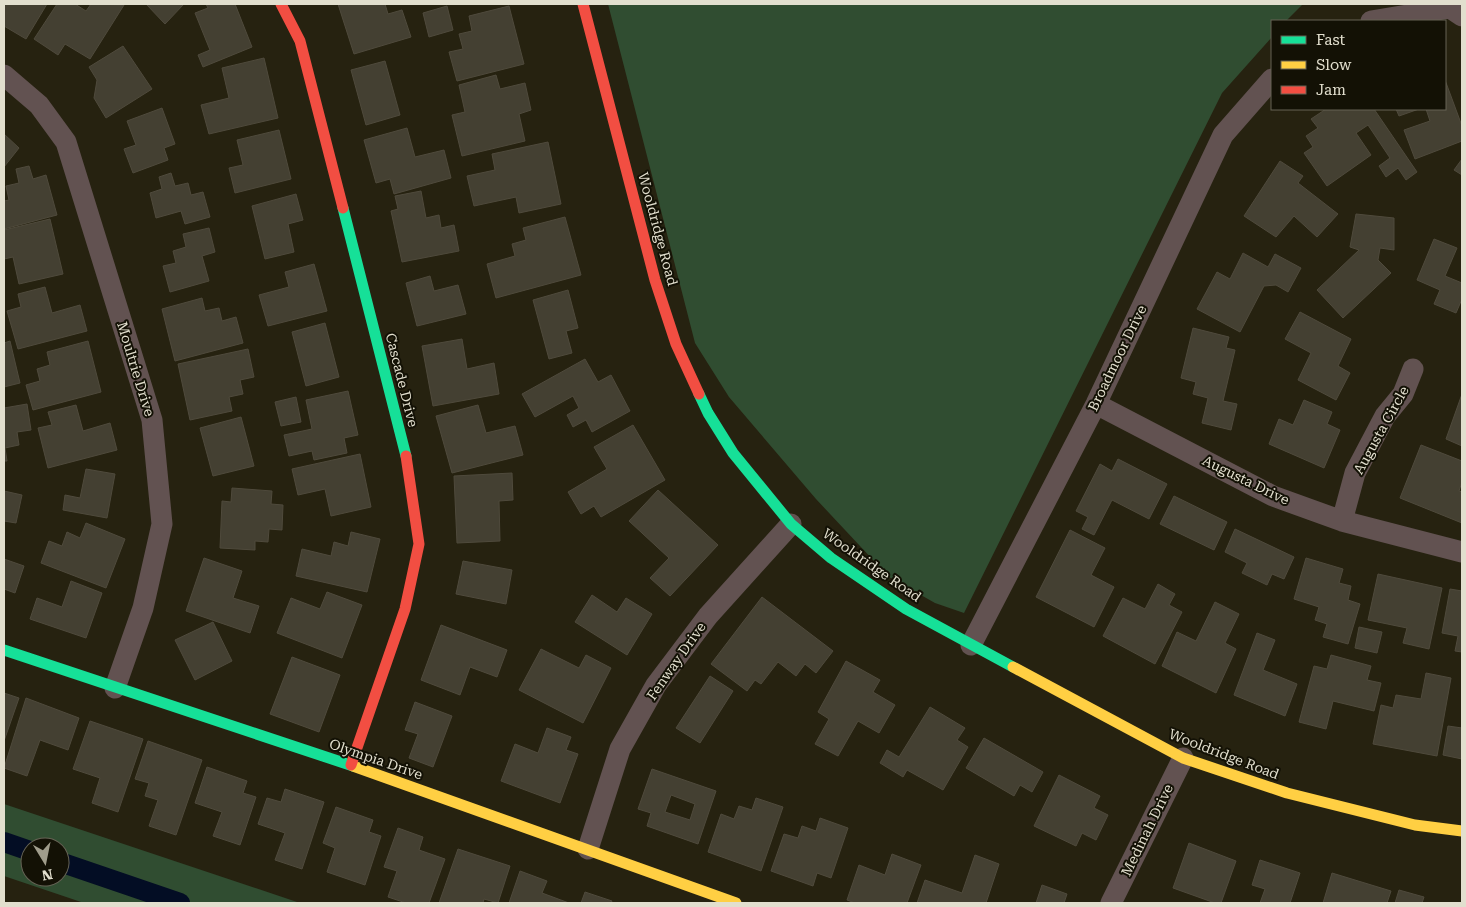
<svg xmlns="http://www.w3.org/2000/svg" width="1466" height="907" font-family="'Roboto Serif',serif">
<rect width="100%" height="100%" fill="#262210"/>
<!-- green -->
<path fill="#304d31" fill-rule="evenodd" d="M608,4h695l-17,17h-14v16l-50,56 -258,520 -29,-10 -46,-26 -73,-78 -87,-102 -34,-54z
M4,804l296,99h-216l-80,-27zM30,847h30v30h-30z"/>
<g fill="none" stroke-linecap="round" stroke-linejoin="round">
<!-- canal -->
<path stroke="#030d24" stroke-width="20" d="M4,842l26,9
M60,862l120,41"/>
</g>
<!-- building -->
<path fill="#444032" stroke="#4f4a3c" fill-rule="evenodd" d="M4,4h43l-21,35 -22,-13z
M57,4h18l11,7 5,-7 33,1 -34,54 -25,-15 -7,11 -24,-16z
M146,4h38l-19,20z
M206,4h29l17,43 -49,20 -5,-12 12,-5 -15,-37 13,-5z
M338,4h47l3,10 14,-4 9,27 -57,17z
M447,6l6,24 -24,7 -6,-24z
M509,6l15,58 -67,17 -8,-29 14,-3 -4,-15 13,-3 -3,-15z
M123,46l29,43 -46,29 -12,-20 3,-18 -8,-13z
M264,58l14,60 -69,16 -8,-29 28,-7 -7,-30z
M385,61l15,54 -34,10 -15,-55z
M496,75l4,14 25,-6 6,27 -12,4 6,27 -63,15 -10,-41 13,-3 -6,-27z
M1445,80l17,46v15l-47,18 -11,-29 26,-9 -4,-12h19z
M162,108l13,36 -11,4 4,12 -35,13 -9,-24 12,-4 -9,-24z
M1326,109h48l43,63 -11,8 -8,-12 -12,9 -7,-11 11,-8 -22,-33 -12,8 15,22 -44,31 -23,-33 9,-6 -7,-11 12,-8 -7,-9z
M1396,109h23l-20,7z
M407,128l8,29 29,-7 7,28 -57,16 -4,-15 -14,4 -12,-43z
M279,130l12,49 -56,14 -6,-25 14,-3 -6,-25z
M4,134l15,14 -15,19z
M548,142l13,62 -42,9 -3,-16 -42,9 -7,-30 28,-6 -3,-16z
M1462,159v16l-8,-5z
M1280,161l23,15 -5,7 40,31 -21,23 -23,-21 -18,21 -32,-21z
M29,166l4,13 13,-4 11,40 -53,14v-28l5,-1 -3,-14 13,-3 -3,-14z
M171,173l4,13 13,-3 3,12 12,-3 7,25 -25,7 -4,-13 -25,7 -6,-25 12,-4 -3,-12z
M421,191l5,27 13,-3 2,13 13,-3 5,26 -57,11 -11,-51 7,-2 -3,-13z
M296,194l7,26 -15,4 6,28 -29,7 -13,-53z
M1356,214l38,4v32l-14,-2 -2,12 13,13 -48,45 -26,-28 42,-40 -9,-3z
M565,217l16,58 -85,23 -9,-34 28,-8 -3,-12 14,-4 -3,-12z
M50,219l13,55 -44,10 -6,-27 -9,2v-29z
M209,228l6,24 -13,4 7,25 -39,11 -7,-26 13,-3 -3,-12 13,-4 -3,-13z
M1434,239l23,9 -12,28 17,7v16l-6,14 -22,-9 6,-14 -23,-10z
M1243,253l25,14 7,-13 26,14 -13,24 -12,-7 -12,1 -24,46 -43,-23 20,-37 13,7z
M314,264l13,47 -59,15 -9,-31 30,-8 -4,-15z
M430,276l4,15 24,-6 8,29 -49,12 -11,-43z
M45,287l7,26 28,-8 7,26 -69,18 -11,-38 14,-4 -3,-13z
M568,290l10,38 -12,3 6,22 -23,6 -16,-59z
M202,298l3,13 14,-3 3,13 14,-4 7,26 -68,18 -13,-52z
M1300,312l51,27 -13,27 12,7 -14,27 -38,-20 13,-27 -26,-14z
M325,323l14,54 -33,9 -14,-54z
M1193,328l36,9 -3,11 9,2 -12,51 14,3 -6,26 -29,-7 6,-25 -15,-4 3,-12 -15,-4z
M462,339l5,30 27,-6 5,31 -66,12 -11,-60z
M10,341l10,42 -16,4v-44z
M88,341l13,51 -68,18 -7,-25 14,-4 -3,-12 13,-4 -3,-13z
M248,349l6,28 -14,3 3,14 -14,3 3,14 -42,9 -12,-56z
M585,359l13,23 13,-7 19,36 -38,21 -6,-12 -13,7 -6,-12 12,-7 -6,-12 -38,21 -13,-23z
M348,391l10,44 -14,3 3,15 -33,7 -2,-9 -23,5 -5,-21 28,-6 -6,-29z
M1462,394v52l-16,-7z
M296,397l5,25 -20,4 -6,-24z
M1304,400l28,12 -5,12 13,6 -16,38 -55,-24 10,-25 14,6z
M27,404l4,26 -14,2 2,13 -14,3 2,13h-3v-53z
M76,405l7,26 27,-8 7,27 -69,18 -10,-40 14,-3 -4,-13z
M478,405l8,28 29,-7 8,29 -71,18 -16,-57z
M241,417l13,49 -41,10 -13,-48z
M633,425l32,55 -64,37 -7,-11 -13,8 -13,-22 39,-23 -13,-22z
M1421,445l41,16v21l-3,9 3,1v31l-62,-25z
M360,454l11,53 -40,9 -6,-27 -27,6 -6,-26z
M1118,459l49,25 -18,35 -37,-19 -18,35 -12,-6 6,-12 -12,-6 24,-47 12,7z
M86,469l29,5 -8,44 -44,-8 2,-15 15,3z
M512,473l1,27 -14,1 1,40 -43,2 -3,-67z
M232,488l40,3 -1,13 12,1 -1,25 -13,-1 -1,13 -13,-1v9l-35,-2 2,-47 9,1z
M658,490l60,55 -48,51 -20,-18 19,-20 -40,-37z
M4,491l18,4 -6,28 -12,-2z
M1174,496l53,26 -13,28 -54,-26z
M86,523l39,16 -19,49 -65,-25 8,-22 13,5 5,-14 13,6z
M1235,529l59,28 -10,22 -12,-5 -5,11 -25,-12 5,-10 -22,-11z
M1070,530l35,18 -14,27 23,12 -20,40 -58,-30z
M351,532l29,7 -13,53 -71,-16 6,-27 29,7 3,-14 14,4z
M204,558l38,13 -9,27 26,8 -9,27 -64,-22z
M1306,558l37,11 -4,14 12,3 -3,14 12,4 -12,40 -25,-7 4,-13 -12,-4 4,-13 -25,-8z
M4,559l20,7 -9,27 -11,-4z
M463,561l49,9 -6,34 -50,-10z
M1378,574l64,14 -13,61 -26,-6 4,-15 -39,-8z
M71,581l31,12 -16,45 -56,-19 7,-21 25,9z
M1158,584l17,10 -6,11 13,7 -27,52 -52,-28 20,-38 22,11z
M1450,589l12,2v61l-7,-1 3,-15 -16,-3z
M327,592l35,13 -20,53 -65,-25 14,-35 29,11z
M592,595l25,17 9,-14 26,16 -25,41 -52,-33z
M762,597l71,54 -17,22 -11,-9 -9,12 -18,-14 -17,22 -6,-4 -8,11 -36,-27z
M1215,602l24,12 -14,29 11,6 -20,44 -54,-27 15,-34 19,9z
M213,622l19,39 -37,19 -20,-40z
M441,625l66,25 -10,27 -27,-10 -10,28 -39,-15z
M1359,627l23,5 -5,21 -22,-5z
M1257,633l18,7 -12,30 34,14 -12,32 -51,-21z
M541,649l38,19 7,-13 25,13 -28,55 -64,-33z
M1331,655l40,11 -4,14 14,3 -7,28 -41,-10 -7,28 -27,-7 15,-56 13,3z
M292,657l48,18 -21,57 -49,-18z
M846,661l34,19 -7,12 22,13 -16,28 -21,-12 -20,35 -23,-12 14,-25 -11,-7z
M1426,673l25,5 -14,78 -64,-12 8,-39 12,3 3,-13 25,4z
M710,676l23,15 -33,52 -24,-15z
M4,693l15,5 -15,43z
M26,698l53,20 -11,32 -28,-10 -13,36 -23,-8z
M415,702l37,14 -19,51 -24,-9 9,-24 -13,-4z
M930,707l35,21 -8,12 11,7 -25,43 -36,-20 -4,7 -23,-14 7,-13 12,7z
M90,721l53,18 -25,73 -26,-9 8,-25 -27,-9z
M1448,726l14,2v31l-19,-4z
M547,728l24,9 -5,13 12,4 -18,49 -59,-22 14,-37 23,9z
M984,738l59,34 -11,20 -12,-7 -6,11 -48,-28z
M148,741l54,19 -26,75 -27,-9 9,-26 -13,-4 4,-13 -14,-4z
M207,767l40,14 -4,12 13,4 -16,48 -27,-9 9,-24 -27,-9z
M652,769l64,22 -18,53 -51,-18 4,-13 -13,-4zM671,795l24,9 -5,16 -25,-8z
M1059,775l41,21 -6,12 14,7 -12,25 -14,-7 -6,13 -42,-20z
M285,789l39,13 -22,67 -27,-9 10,-27 -27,-9 9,-26 14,4z
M756,798l27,9 -22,64 -53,-19 13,-38 13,5 5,-13 13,4z
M336,807l37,13 -4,12 12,4 -16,49 -38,-13 8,-24 -12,-5z
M820,818l28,10 -17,50 -14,-5 -4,13 -42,-15 13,-37 14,4 4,-12 14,5z
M398,828l25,9 -4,13 26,9 -16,44h-23l-18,-6 9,-26 -13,-4z
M1189,843l47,18 -15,42h-6l-42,-15z
M458,849l52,17 -12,37 -14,-4 -1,4h-44z
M892,854l29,11 -14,38h-52l-8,-3 12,-35 26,10z
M975,855l24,9 -13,39h-69l8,-23 37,13z
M1260,860l40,13 -10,30h-30l5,-14 -13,-4z
M520,871l27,10 -5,12 27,10h-60z
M1332,873l59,18 -4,12h-64z
M1042,885l25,9 -3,9h-28z
M1399,890l25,7 -2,6h-27z
M585,892l27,9 -1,2h-30z"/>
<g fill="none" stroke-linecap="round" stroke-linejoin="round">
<!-- street -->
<path stroke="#625251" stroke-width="21" d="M1371,21l79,-13 12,8
M4,75l35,30 27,37 86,278 10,104 -19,84 -28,80
M1096,404l177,92 69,25 120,31
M1342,521l13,-48 30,-57 18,-22 10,-25
M971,645l125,-241 127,-269 49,-56
M588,849l32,-100 36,-64 52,-69 83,-92
M1111,903l72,-145"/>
<!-- fast -->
<path stroke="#16e098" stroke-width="11" d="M343,208l63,248
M699,394l9,19 25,40 58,71 40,34 75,51 107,58
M4,650l349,116"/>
<!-- slow -->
<path stroke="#ffcf43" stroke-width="11" d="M1013,667l170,91 104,35 128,32 47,6
M353,766l383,137"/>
<!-- jam -->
<path stroke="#f24e42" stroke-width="11" d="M281,4l19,37 43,167
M583,4l72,276 21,64 23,50
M351,765l54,-156 14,-65 -13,-88"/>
</g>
<g text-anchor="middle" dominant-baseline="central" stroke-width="4" stroke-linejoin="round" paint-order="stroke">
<!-- street labels -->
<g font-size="14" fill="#e2dfce" stroke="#131105">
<text transform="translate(658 229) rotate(75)">Wooldridge Road</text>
<text transform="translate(1117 358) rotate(-64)">Broadmoor Drive</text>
<text transform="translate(136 369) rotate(73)">Moultrie Drive</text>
<text transform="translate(402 380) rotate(76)">Cascade Drive</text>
<text transform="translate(1381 430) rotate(-61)">Augusta Circle</text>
<text transform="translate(1246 480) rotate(26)">Augusta Drive</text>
<text transform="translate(872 565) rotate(35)">Wooldridge Road</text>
<text transform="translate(676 661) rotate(-55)">Fenway Drive</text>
<text transform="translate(1224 754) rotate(21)">Wooldridge Road</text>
<text transform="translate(376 759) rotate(19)">Olympia Drive</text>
<text transform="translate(1147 830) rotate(-64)">Medinah Drive</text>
</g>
</g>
<!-- border -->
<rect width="1466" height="907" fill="none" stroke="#e2dfce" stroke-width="10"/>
<!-- legend -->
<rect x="1271" y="20" width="175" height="90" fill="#131105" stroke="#666355"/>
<rect x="1281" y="36" width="25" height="8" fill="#16e098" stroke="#666355"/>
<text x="1316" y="45" font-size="15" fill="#e2dfce">Fast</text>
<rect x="1281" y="61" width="25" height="8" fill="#ffcf43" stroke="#666355"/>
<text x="1316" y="70" font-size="15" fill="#e2dfce">Slow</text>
<rect x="1281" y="86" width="25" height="8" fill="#f24e42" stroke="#666355"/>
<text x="1316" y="95" font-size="15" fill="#e2dfce">Jam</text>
<!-- north arrow -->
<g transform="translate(45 862) rotate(170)"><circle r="24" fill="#131105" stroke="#666355"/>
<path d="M0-4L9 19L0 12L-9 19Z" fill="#a09d8c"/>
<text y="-8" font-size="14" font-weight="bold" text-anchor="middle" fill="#e2dfce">N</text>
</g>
</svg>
